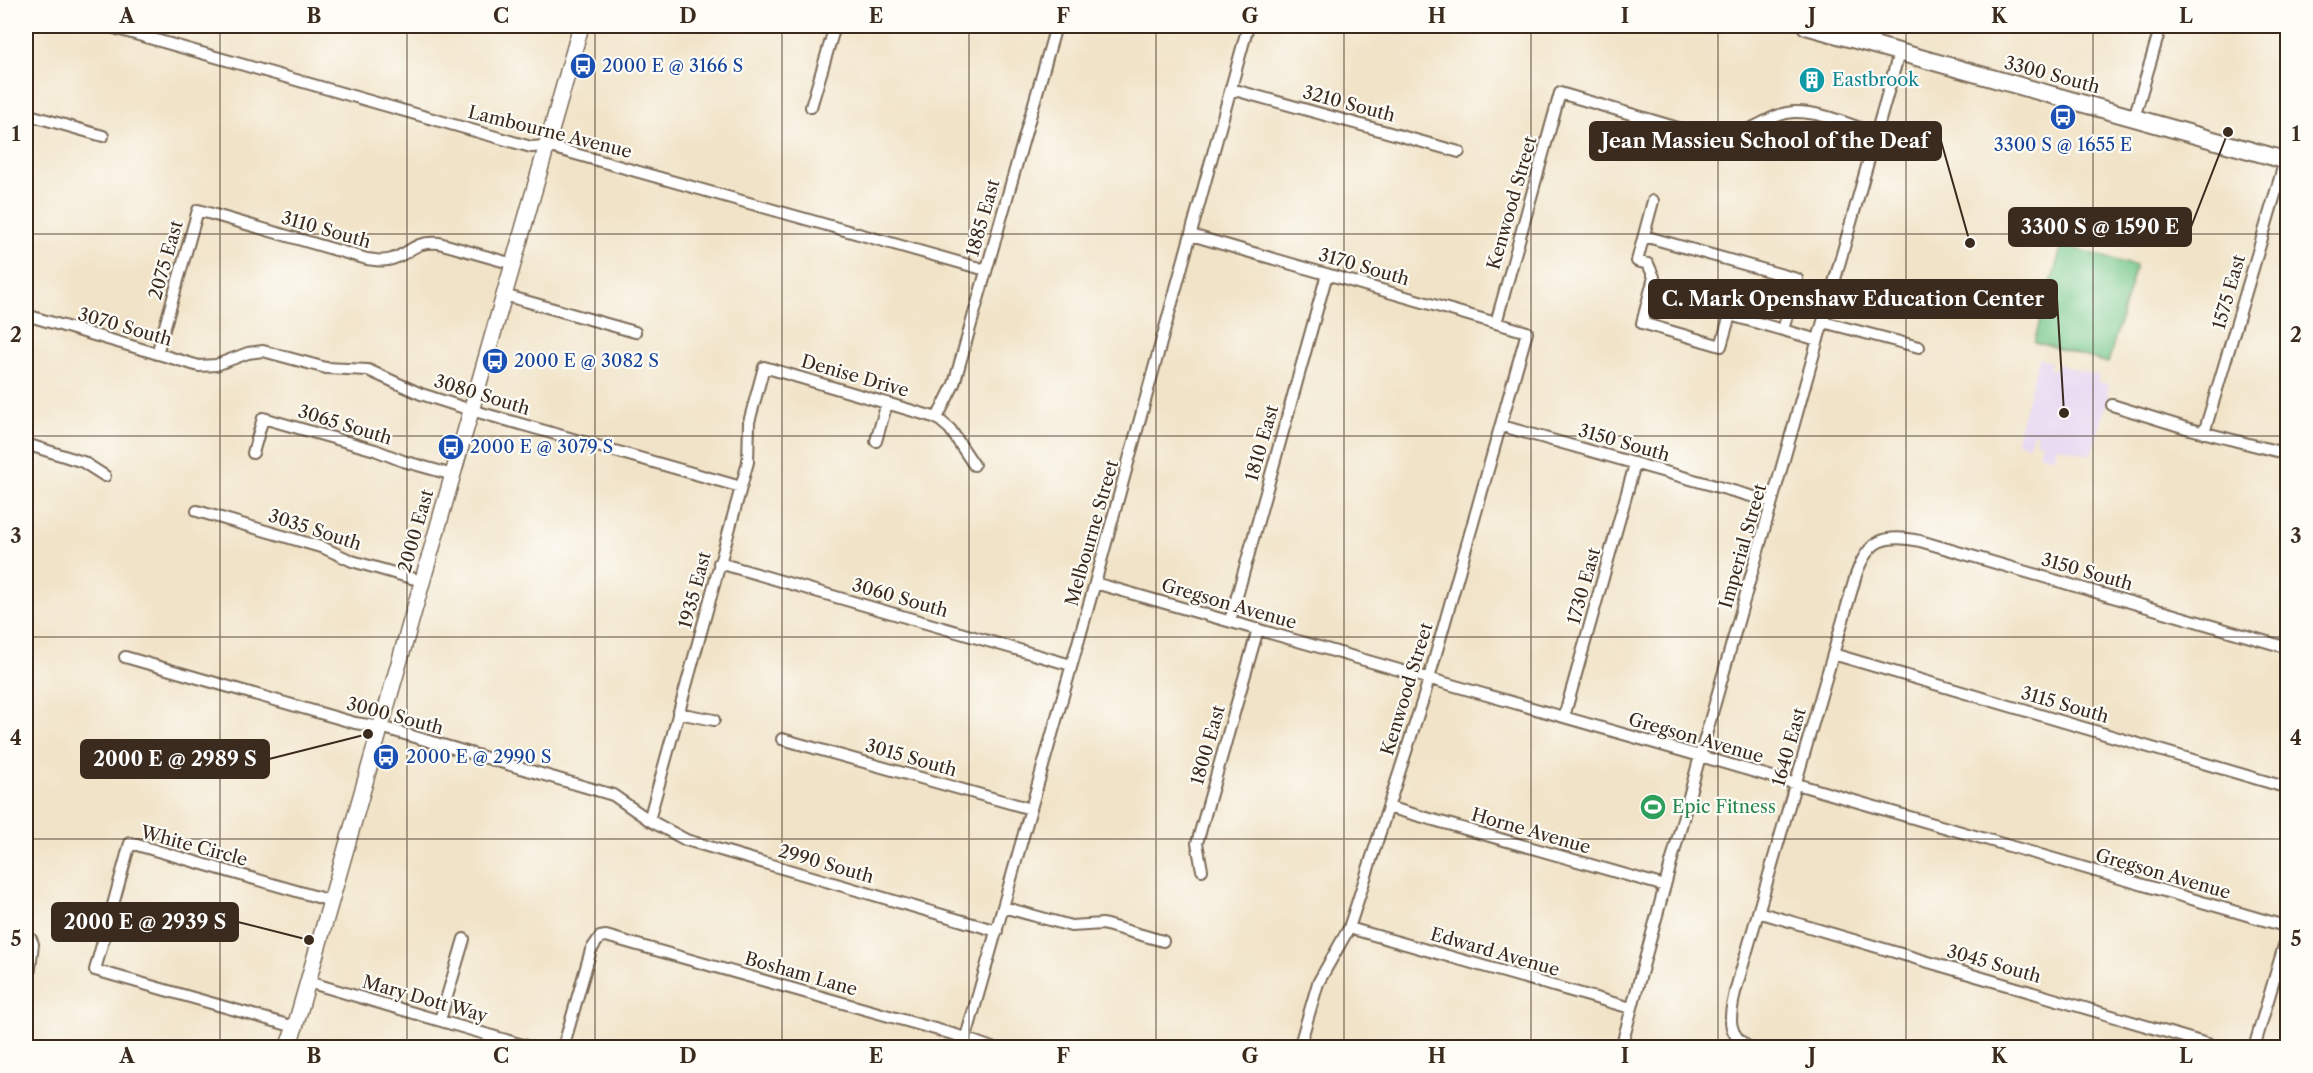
<svg xmlns="http://www.w3.org/2000/svg" width="2313" height="1073" font-family="'Libre Caslon Text',serif">
<rect width="100%" height="100%" fill="#fdfcf7"/>
<filter id="ink" filterUnits="userSpaceOnUse"><feTurbulence type="fractalNoise" baseFrequency=".0167" numOctaves="2"/><feDisplacementMap in="SourceGraphic" scale="12" xChannelSelector="R" yChannelSelector="G"/><feConvolveMatrix kernelMatrix="1 2 1 2 8 2 1 2 1" color-interpolation-filters="sRGB"/></filter>
<filter id="wash" filterUnits="userSpaceOnUse"><feTurbulence type="fractalNoise" baseFrequency=".008" numOctaves="4" result="noise"/><feDisplacementMap in="SourceGraphic" scale="24" xChannelSelector="R" yChannelSelector="G"/><feGaussianBlur stdDeviation="1.35" result="paint"/><feColorMatrix in="noise" values="0 0 0 0 0 0 0 0 0 0 0 0 0 0 0 0 0 1.4 0 .05"/><feComposite in="paint" operator="in"/></filter>
<g filter="url(#wash)">
<rect width="100%" height="100%" fill="#f1e3c7"/>
<!-- built -->
<path fill="#e4d3f1" d="M2039,358l12,4 -2,7 7,1 1,-6 42,12 -1,6 11,3 -2,8 3,1 -19,61 -34,-9 -4,12 -14,-4 3,-11 -7,-2 2,-7 -4,-1 -4,12 -13,-4z"/>
<!-- pitch -->
<path fill="#75c789" stroke="#587854" stroke-width="1.5" d="M2062,245l74,21 -28,97 -74,-21z"/>
</g>
<g filter="url(#ink)">
<g fill="none" stroke-linecap="round" stroke-linejoin="round">
<defs>
<path id="street" d="M107,26l424,121 16,-1 439,124
M1231,89l228,63
M811,107l24,-81
M26,114l77,22
M2134,118l24,-82
M1653,201l-16,60 11,3 6,13 -12,46 79,23 9,-31 88,25
M1191,235l336,97 -103,364 -75,232 -31,55 -19,65
M1644,236l153,43 -14,51
M504,295l131,37
M26,315l173,51 17,-1 32,-12 15,-2 63,17 42,2 53,24 50,16 270,77
M1823,322l96,25
M1496,323l64,-230 135,40c16,3 32,5 47,-1 18,-6 33,-19 52,-20 27,-1 57,14 82,21
M157,354l41,-144 169,49c8,1 17,3 25,0 21,-7 21,-18 47,-16l74,21
M2112,405l74,23 102,26
M937,418l17,-34 102,-358
M1502,426l270,76
M2204,433l81,-272
M876,441l11,-38
M26,444l57,18 22,14
M253,453l10,-35 112,32 28,11 50,14
M197,511l127,37 28,13 70,20
M719,563l352,102
M1095,583l605,173 588,171
M1230,621l97,-347
M1833,654l455,134
M125,657l230,66 26,4 232,68 36,25 37,20 311,91
M678,713l36,7
M1564,717l71,-253
M782,739l249,70
M1388,807l277,79
M649,820l99,-358 1,-40 15,-55 173,51 13,11 24,36
M1202,870l-5,-27 61,-214
M1003,907l68,19 32,-2 60,17
M1758,912l463,136
M1349,928l282,80
M26,935l5,4 2,5 -7,55
M308,982l225,66
M440,1020l24,-81
M295,1027l-200,-57 35,-127 201,58
M563,1048l28,-98 9,-13 6,-1 350,99 36,13
M963,1048l132,-465 153,-557
M1621,1048l79,-292 199,-703
M1750,1048c-25,-14 -20,-32 -15,-56l121,-417c12,-35 28,-42 64,-34l368,107
M2254,1048l34,-116"/>
<path id="secondary" d="M287,1048l8,-21 286,-1001"/>
<path id="primary" d="M1806,26l482,135"/>
</defs>
<!-- street casing -->
<use href="#street" stroke="#7b6b59" stroke-width="14"/>
<!-- secondary casing -->
<use href="#secondary" stroke="#7b6b59" stroke-width="18"/>
<!-- primary casing -->
<use href="#primary" stroke="#7b6b59" stroke-width="20"/>
<!-- street -->
<use href="#street" stroke="#fff" stroke-width="10"/>
<!-- secondary -->
<use href="#secondary" stroke="#fff" stroke-width="15"/>
<!-- primary -->
<use href="#primary" stroke="#fff" stroke-width="16"/>
</g>
</g>
<!-- grid -->
<path fill="none" stroke="#3b2a1e" stroke-width="1.5" stroke-opacity="0.55" d="M220,26v1022M407,26v1022M595,26v1022M782,26v1022M969,26v1022M1156,26v1022M1344,26v1022M1531,26v1022M1718,26v1022M1906,26v1022M2093,26v1022M26,234h2262M26,436h2262M26,637h2262M26,839h2262"/>
<!-- icons -->
<defs>
<symbol id="bus-disc" viewBox="-11 -11 22 22"><circle r="9.5" fill="#1a4fb4" stroke="#fdfcf7"/><path d="M-5-6H5V4H4V6H2V4H-2V6H-4V4H-5ZM-3.5-4V0h7V-4ZM-3.5 1.2v1.5H-2V1.2ZM2 1.2v1.5H3.5V1.2Z" fill="#fff"/></symbol>
<symbol id="building-disc" viewBox="-11 -11 22 22"><circle r="9.5" fill="#0f9aa8" stroke="#fdfcf7"/><path d="M-4-6H4V6H1V3H-1V6H-4ZM-2.5-4.3h1.7v1.8h-1.7ZM.8-4.3h1.7v1.8H.8ZM-2.5-1h1.7V.8h-1.7ZM.8-1h1.7V.8H.8Z" fill="#fff"/></symbol>
<symbol id="stadium-disc" viewBox="-11 -11 22 22"><circle r="9.5" fill="#2e9e5b" stroke="#fdfcf7"/><path d="M0-5a6.5 5 0 1 0 0 10a6.5 5 0 1 0 0-10ZM-3.5-1.8h7v3.6h-7Z" fill="#fff"/></symbol>
</defs>
<g fill-rule="evenodd">
<use href="#bus-disc" x="568" y="51" width="30" height="30"/>
<use href="#building-disc" x="1797" y="65" width="30" height="30"/>
<use href="#bus-disc" x="2048" y="102" width="30" height="30"/>
<use href="#bus-disc" x="480" y="346" width="30" height="30"/>
<use href="#bus-disc" x="436" y="432" width="30" height="30"/>
<use href="#bus-disc" x="371" y="742" width="30" height="30"/>
<use href="#stadium-disc" x="1638" y="792" width="30" height="30"/>
</g>
<g text-anchor="middle" dominant-baseline="central" stroke-width="4.5" stroke-linejoin="round" paint-order="stroke">
<!-- transit labels -->
<g font-size="18" fill="#164399" stroke="#fdfcf7" text-anchor="start">
<text x="602" y="66">2000 E @ 3166 S</text>
<text x="2063" y="145" text-anchor="middle">3300 S @ 1655 E</text>
<text x="514" y="361">2000 E @ 3082 S</text>
<text x="470" y="447">2000 E @ 3079 S</text>
<text x="406" y="757">2000 E @ 2990 S</text>
</g>
<!-- street labels -->
<g font-size="18" fill="#3b2a1e" stroke="#fdfcf7">
<text transform="translate(2052 75) rotate(15)">3300 South</text>
<text transform="translate(1349 104) rotate(15)">3210 South</text>
<text transform="translate(550 132) rotate(14)">Lambourne Avenue</text>
<text transform="translate(1512 203) rotate(-74)">Kenwood Street</text>
<text transform="translate(983 218) rotate(-74)">1885 East</text>
<text transform="translate(326 230) rotate(16)">3110 South</text>
<text transform="translate(166 260) rotate(-74)">2075 East</text>
<text transform="translate(1364 267) rotate(16)">3170 South</text>
<text transform="translate(2229 292) rotate(-74)">1575 East</text>
<text transform="translate(125 327) rotate(16)">3070 South</text>
<text transform="translate(855 376) rotate(16)">Denise Drive</text>
<text transform="translate(482 395) rotate(17)">3080 South</text>
<text transform="translate(345 425) rotate(17)">3065 South</text>
<text transform="translate(1262 443) rotate(-74)">1810 East</text>
<text transform="translate(1624 443) rotate(16)">3150 South</text>
<text transform="translate(315 530) rotate(18)">3035 South</text>
<text transform="translate(416 531) rotate(-74)">2000 East</text>
<text transform="translate(1092 533) rotate(-74)">Melbourne Street</text>
<text transform="translate(1743 546) rotate(-74)">Imperial Street</text>
<text transform="translate(2087 572) rotate(16)">3150 South</text>
<text transform="translate(1584 586) rotate(-74)">1730 East</text>
<text transform="translate(695 590) rotate(-75)">1935 East</text>
<text transform="translate(900 598) rotate(16)">3060 South</text>
<text transform="translate(1229 604) rotate(16)">Gregson Avenue</text>
<text transform="translate(1407 689) rotate(-73)">Kenwood Street</text>
<text transform="translate(2065 705) rotate(16)">3115 South</text>
<text transform="translate(395 716) rotate(15)">3000 South</text>
<text transform="translate(1696 738) rotate(16)">Gregson Avenue</text>
<text transform="translate(1208 745) rotate(-74)">1800 East</text>
<text transform="translate(1789 747) rotate(-74)">1640 East</text>
<text transform="translate(911 758) rotate(16)">3015 South</text>
<text transform="translate(1531 831) rotate(16)">Horne Avenue</text>
<text transform="translate(194 846) rotate(15)">White Circle</text>
<text transform="translate(826 864) rotate(16)">2990 South</text>
<text transform="translate(2163 874) rotate(16)">Gregson Avenue</text>
<text transform="translate(1495 952) rotate(16)">Edward Avenue</text>
<text transform="translate(1994 964) rotate(16)">3045 South</text>
<text transform="translate(801 974) rotate(16)">Bosham Lane</text>
<text transform="translate(425 999) rotate(16)">Mary Dott Way</text>
</g>
<!-- culture labels -->
<g font-size="18" fill="#0d838f" stroke="#fdfcf7" text-anchor="start">
<text x="1832" y="80">Eastbrook</text>
</g>
<!-- leisure labels -->
<g font-size="18" fill="#27864d" stroke="#fdfcf7" text-anchor="start">
<text x="1672" y="807">Epic Fitness</text>
</g>
</g>
<!-- callouts -->
<path fill="none" stroke="#3b2a1e" stroke-width="2" d="M1970 243L1941 141M2228 132L2191 227M2064 413L2057 299M368 734L269 759M309 940L238 922"/>
<g fill="#3b2a1e" stroke="#fdfcf7" stroke-width="2">
<circle cx="1970" cy="243" r="6"/>
<circle cx="2228" cy="132" r="6"/>
<circle cx="2064" cy="413" r="6"/>
<circle cx="368" cy="734" r="6"/>
<circle cx="309" cy="940" r="6"/>
</g>
<g fill="#3b2a1e" stroke="#3b2a1e" stroke-width="2">
<rect x="1590" y="122" width="351" height="38" rx="6"/>
<rect x="2009" y="208" width="182" height="38" rx="6"/>
<rect x="1649" y="280" width="408" height="38" rx="6"/>
<rect x="81" y="740" width="188" height="38" rx="6"/>
<rect x="52" y="903" width="186" height="38" rx="6"/>
</g>
<g font-size="20" text-anchor="middle" font-weight="bold" fill="#fff">
<text x="1765" y="148">Jean Massieu School of the Deaf</text>
<text x="2100" y="234">3300 S @ 1590 E</text>
<text x="1853" y="306">C. Mark Openshaw Education Center</text>
<text x="175" y="766">2000 E @ 2989 S</text>
<text x="145" y="929">2000 E @ 2939 S</text>
</g>
<!-- margin -->
<rect width="2313" height="1073" fill="none" stroke="#fdfcf7" stroke-width="66"/>
<rect x="33" y="33" width="2247" height="1007" fill="none" stroke="#3b2a1e" stroke-width="2"/>
<g font-size="20" text-anchor="middle" font-weight="bold" fill="#3b2a1e">
<text x="127" y="23">A</text>
<text x="314" y="23">B</text>
<text x="501" y="23">C</text>
<text x="688" y="23">D</text>
<text x="876" y="23">E</text>
<text x="1063" y="23">F</text>
<text x="1250" y="23">G</text>
<text x="1437" y="23">H</text>
<text x="1625" y="23">I</text>
<text x="1812" y="23">J</text>
<text x="1999" y="23">K</text>
<text x="2186" y="23">L</text>
<text x="16" y="141">1</text>
<text x="2296" y="141">1</text>
<text x="16" y="342">2</text>
<text x="2296" y="342">2</text>
<text x="16" y="543">3</text>
<text x="2296" y="543">3</text>
<text x="16" y="745">4</text>
<text x="2296" y="745">4</text>
<text x="16" y="946">5</text>
<text x="2296" y="946">5</text>
<text x="127" y="1063">A</text>
<text x="314" y="1063">B</text>
<text x="501" y="1063">C</text>
<text x="688" y="1063">D</text>
<text x="876" y="1063">E</text>
<text x="1063" y="1063">F</text>
<text x="1250" y="1063">G</text>
<text x="1437" y="1063">H</text>
<text x="1625" y="1063">I</text>
<text x="1812" y="1063">J</text>
<text x="1999" y="1063">K</text>
<text x="2186" y="1063">L</text>
</g>
</svg>
